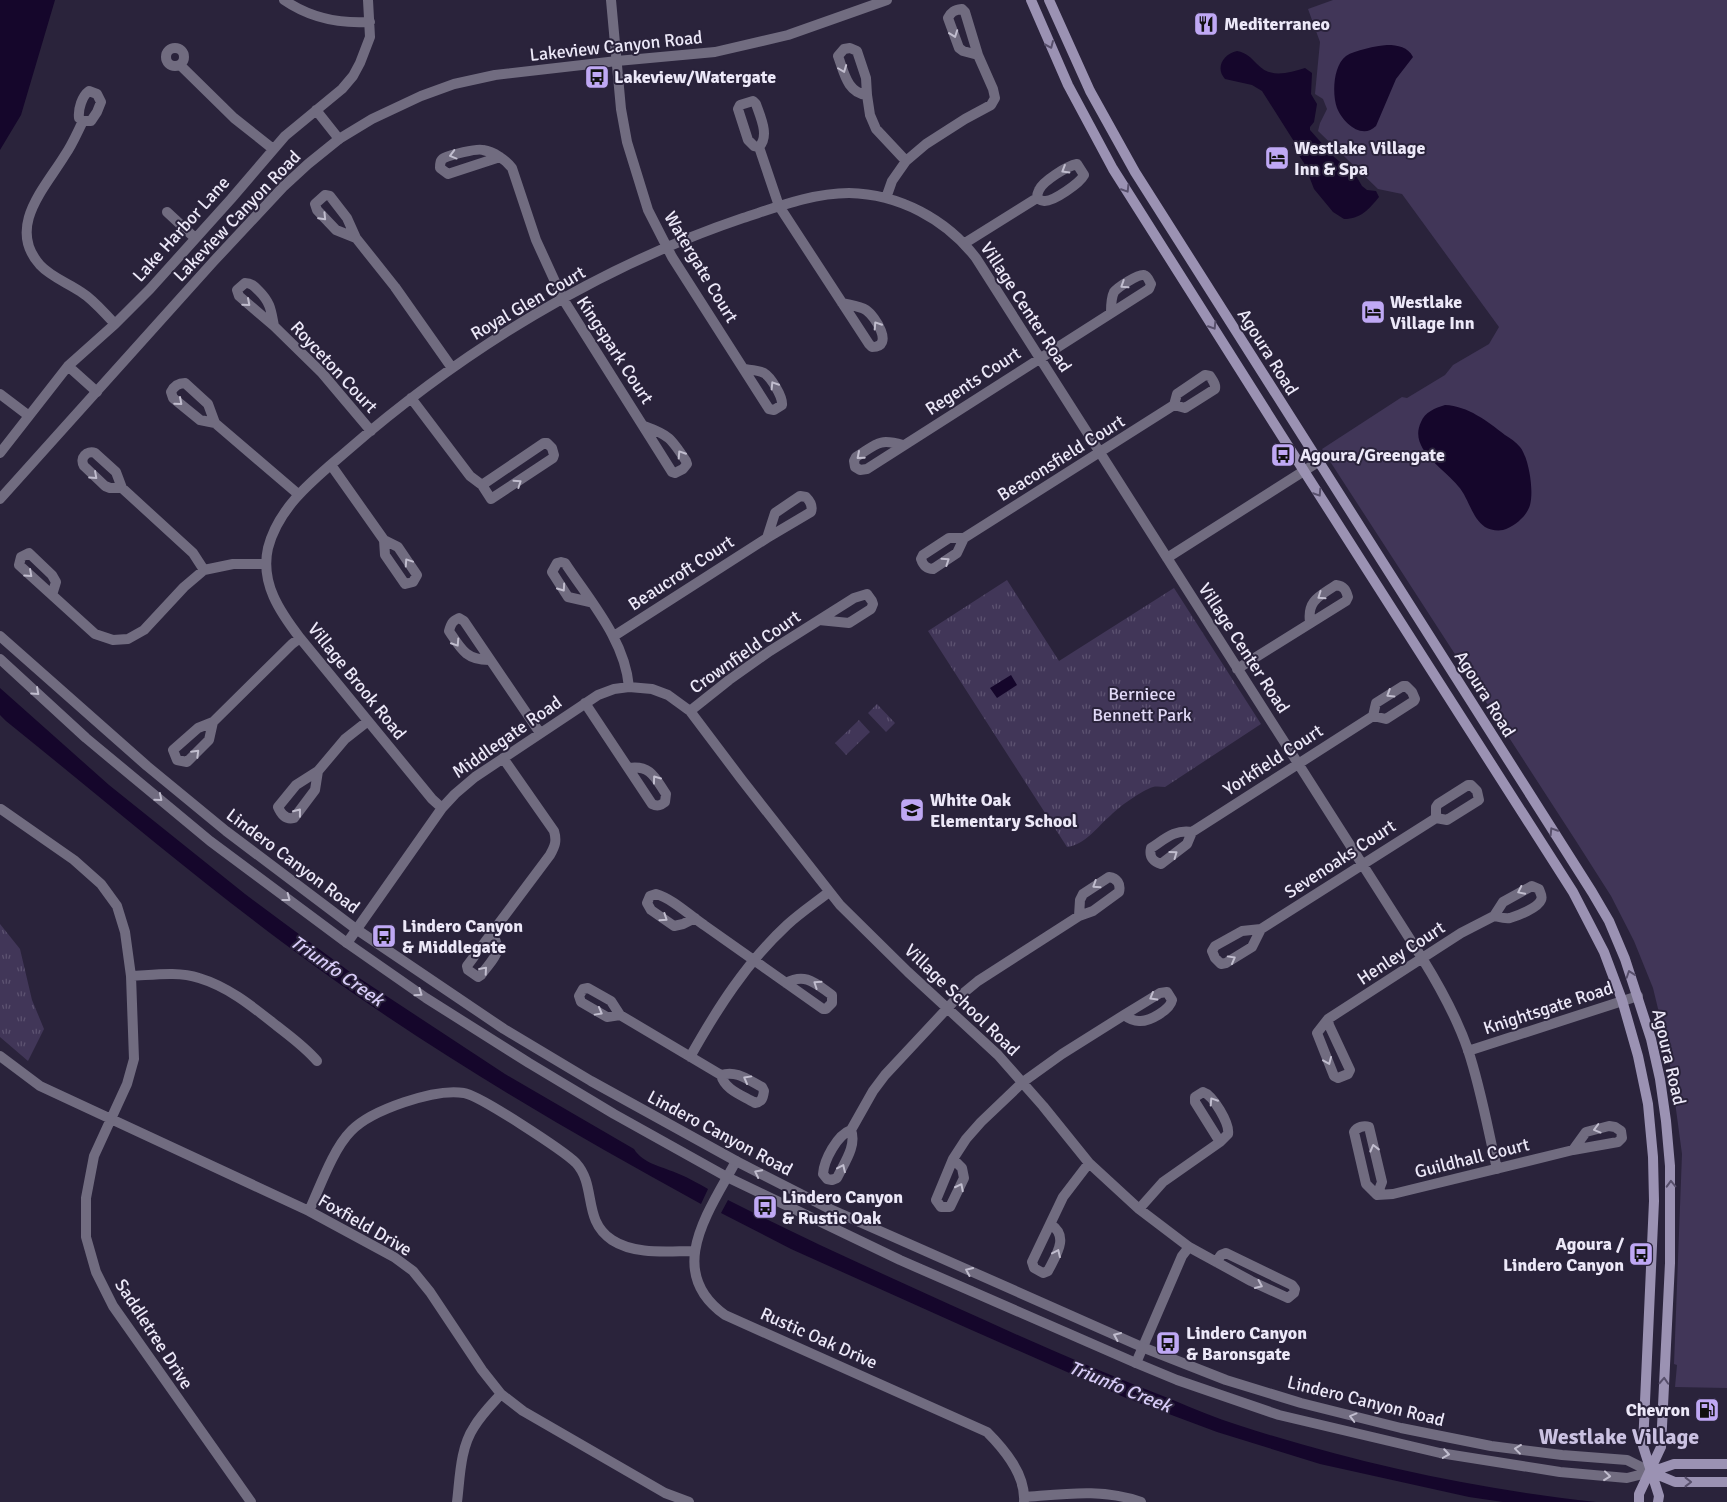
<svg xmlns="http://www.w3.org/2000/svg" width="1727" height="1502" font-family="Signika,sans-serif">
<defs>
<pattern id="park-tufts" width="24" height="20" patternUnits="userSpaceOnUse" patternTransform="scale(1.25)"><rect width="24" height="20" fill="#413658"/><path d="M3 7l-1-3M5 7V3M7 7l1-3M15 17l-1-3M17 17v-4M19 17l1-3" fill="none" stroke="#5d5371"/></pattern>
</defs>
<rect width="100%" height="100%" fill="#2a233b"/>
<!-- grass -->
<path fill="#413658" d="M1333,0h394v1388l-52,-1 2,-22 -3,-1 8,-210 -14,-104 -15,-62 -19,-47 -23,-45 -35,-55 -254,-392 80,-52 5,1 38,-23 8,-10 36,-21 10,-17 -97,-133 -24,-5 -60,-58 2,-8 7,-14 -4,-10 -8,-5 5,-52 -12,-33z"/>
<!-- park -->
<path fill="url(#park-tufts)" d="M1007,580l52,81 115,-73 87,136 -96,63c-4,0 -8,-1 -12,0 -12,4 -33,19 -42,28 -13,11 -26,30 -44,32l-139,-216z
M877,704l18,19 -9,9 -18,-19z
M859,720l11,12 -24,23 -11,-12z
M0,924l20,25 12,51 12,29 -16,32 -28,-24z"/>
<!-- water -->
<path fill="#15062b" d="M0,0h55l-34,115 -21,35z
M1387,45c11,0 21,2 26,12l-17,22 -20,47c-14,14 -33,-3 -39,-18 -5,-14 -4,-42 9,-52 9,-6 30,-10 41,-11z
M1237,51c10,2 13,6 20,13 14,15 31,9 48,4l7,5 -1,21 6,10 -3,18 -4,5v3l24,27 21,17 7,12 5,4 9,1 3,6c-10,12 -18,22 -35,22l-11,-7 -19,-23 -10,-26 -12,-18 3,-2 -33,-52 -10,-6 -27,-6c-10,-11 -2,-25 12,-28z
M1445,405c23,1 42,16 60,30 5,3 11,7 15,12 9,11 14,44 10,58 -3,11 -16,22 -27,25 -6,1 -13,0 -18,-3 -14,-10 -16,-29 -27,-41 -14,-18 -50,-37 -37,-64 4,-10 14,-14 24,-17z
M1011,675l6,10 -20,13 -7,-10z
M0,688l109,97 136,109 105,78 155,102 129,75c9,15 30,18 45,25 10,4 20,10 29,15l-7,15c-145,-79 -287,-163 -419,-262 -95,-71 -184,-147 -276,-221l-6,-6z
M728,1200c73,37 148,71 223,105 73,33 146,66 222,95 21,9 43,18 65,25 117,38 236,64 358,77h-93l-34,-5 -149,-33 -103,-32 -91,-34 -159,-70 -176,-79 -70,-36z"/>
<g fill="none" stroke-linecap="round" stroke-linejoin="round">
<!-- minor -->
<path stroke="#716c80" stroke-width="10" d="M284,0c26,18 54,24 86,22
M611,0l10,109 6,33 21,68 24,47 97,152 5,1 8,-5c1,-8 -11,-28 -18,-32 -6,-3 -13,-3 -20,-4
M166 57a9 9 0 1 1 18 0a9 9 0 1 1-18 0Z
M180,65l54,53 39,31
M89,91l8,3 4,8 -4,10 -6,9h-8l-4,-3c-1,-9 3,-22 10,-27z
M867,95c-20,-2 -23,-23 -29,-39l6,-7 6,-1 7,3 9,27 1,17 3,20 6,14 30,32
M753,101l3,3c4,12 14,32 3,43l-5,-1 -6,-6 -10,-31 2,-4z
M316,110l23,29
M83,121c-6,12 -11,24 -18,34 -20,33 -59,72 -25,110 11,12 28,18 41,27 13,8 23,21 34,32
M759,147l20,59 90,138 3,3c23,0 3,-31 -6,-37 -6,-4 -16,-5 -24,-7
M500,157l-52,17 -8,-6c0,-4 0,-8 4,-10 6,-3 33,-10 39,-8 11,2 22,9 29,18l24,72 27,59 109,173 3,1 8,-4 4,-5 -1,-3c-15,-23 -17,-26 -42,-35
M886,198l6,-17 14,-20 20,-17 39,-25 26,-14 4,-7 -2,-9 -15,-34 -13,-43 -3,-3c-8,1 -11,3 -14,9l11,30 4,3 15,4
M167,212l28,26
M356,238l-20,-8 -19,-20 -2,-6 10,-9 5,1 17,22 9,20 39,49 57,81
M965,243l72,-45c0,-2 1,-6 2,-8 4,-9 28,-24 38,-26l7,11c-4,8 -31,27 -40,26 -3,0 -5,-2 -7,-3
M274,326c-3,-15 -3,-23 -15,-35 -4,-4 -7,-8 -14,-8l-8,7 2,6 35,30 48,47 49,58
M68,366l29,26
M1205,375l5,1c3,5 6,8 5,13l-30,19 -11,-3 3,-11z
M0,394l29,22
M411,398l59,78 12,9 9,14 62,-41 1,-3 -2,-7 -5,-5h-3l-62,42
M215,423l-7,-19 -23,-21c-7,0 -11,3 -14,9l2,6 27,22 15,3 83,71
M903,445c-25,-7 -26,-1 -47,12l-2,4 1,6 5,3 7,-1 282,-180 2,-5c-2,-3 -3,-8 -7,-9 -5,-2 -27,13 -30,17 -3,6 -3,14 -3,20
M0,453l68,-87 47,-42 35,-35 81,-90 54,-63 57,-47 11,-13 7,-13 10,-26 -2,-37
M331,465l53,75 1,15 20,29 8,-2 4,-7 -19,-28 -14,-7
M122,488h-12l-5,-2 -21,-20c-5,-8 3,-16 11,-13l21,19 6,16 71,65 11,17
M964,538l-7,15 -24,16c-7,0 -10,-4 -12,-10l2,-4 26,-17h15l210,-133
M1167,558l151,-96
M52,595l4,-13 -4,-7 -23,-22 -8,4 -2,8 76,69 18,6 15,-1 16,-9 40,-43 20,-17 29,-6h33
M590,602l-22,-5 -16,-25 5,-9 4,-1 4,1c25,38 60,77 64,124
M614,636l153,-98 44,-26c2,-6 -1,-11 -5,-15l-6,-1 -25,17 -8,25
M489,660c-23,0 -28,-11 -40,-29 2,-7 3,-10 10,-13l5,3 76,112
M1237,669l109,-68 2,-4c-2,-7 -4,-11 -12,-12 -16,11 -29,15 -26,37
M585,703l67,101c6,3 9,1 13,-2l1,-8c-11,-16 -15,-29 -37,-26
M690,711l39,-31 41,-29 84,-53 13,-4 5,7 1,3 -2,5 -22,14 -30,-3
M213,722l-4,18 -22,22 -10,-2 -4,-10 25,-22 15,-6 79,-78 8,-6
M318,771l-3,19 -21,28c-8,2 -13,-4 -16,-11l18,-22 22,-14 27,-32 23,-18
M1468,785h3l6,6 2,9 -32,20 -11,-2v-11l2,-3z
M442,808l-10,-9 -132,-161c-20,-26 -40,-55 -32,-90 11,-43 49,-71 80,-98 115,-100 250,-183 395,-232 34,-11 70,-25 106,-25 50,1 97,26 127,65l446,700c18,29 35,60 46,92 13,39 20,80 29,119
M1,809l73,51 27,24 16,22 8,26 6,44 3,83 -7,25 -33,72 -8,42v39l10,35 17,34 138,196
M1192,832l-5,12 -26,20c-9,-3 -12,-7 -10,-16 14,-9 24,-19 41,-16l181,-116 3,-13 27,-17h3l6,6 3,7 -1,2 -28,18 -13,-3
M695,918l-12,6 -9,2 -23,-16 -4,-7 3,-7 6,-2c17,5 33,21 48,31 40,28 79,56 119,84h3l6,-6v-8c-16,-11 -26,-23 -46,-12
M1261,929l-9,18 -26,16 -5,1 -6,-6 -3,-7 3,-5 27,-15 19,-2 175,-111
M491,933c14,19 2,25 -10,42l-3,2 -10,-7 -1,-4 83,-111c5,-9 7,-14 4,-24l-51,-73
M347,943l95,-135 13,-14 20,-17 123,-82 16,-6 15,-2 23,2 16,6 22,16 52,69 98,125 68,67 90,83 45,51 46,57 50,46 50,38 62,34 37,17 6,-5 1,-4 -3,-4 -66,-32 -5,2 -5,7
M131,976c22,-1 47,-5 68,2 30,9 54,29 78,48 14,11 28,21 40,35
M620,1015l-13,2 -26,-15 -2,-6 4,-7 5,-1 23,13 9,14 101,60c4,15 21,20 34,28 7,-1 8,-5 9,-12l-2,-4c-14,-7 -25,-17 -41,-12
M1328,1019l1,6 21,45 -2,4 -10,4 -4,-2 -17,-43 11,-14 133,-86 33,-17 9,-14 29,-16 7,3c1,4 4,7 2,11 -3,8 -24,16 -31,18 -5,1 -11,-1 -16,-2
M1468,1051l170,-55
M0,1056l40,30 269,125 85,46 19,14 17,21 52,78 19,24 22,17 142,82 24,9
M690,1057c27,-48 56,-94 97,-132 13,-12 28,-22 42,-33
M851,1130c6,16 -7,33 -14,48l-5,2 -5,-1 -4,-5c1,-14 14,-39 28,-44l22,-39 12,-16 70,-75 23,-19 101,-65 14,-5 26,-19c2,-8 -2,-14 -10,-15l-26,17 -3,6 -1,16
M953,1159l9,9 2,10 -14,29h-9l-5,-7 17,-41 13,-20 15,-17 42,-40 39,-28 62,-39 36,-22 7,-1 5,8c-2,10 -23,22 -33,21 -6,0 -11,-3 -15,-6
M736,1161c-26,49 -73,110 -11,154l262,117c18,18 39,43 37,70
M1377,1195l5,-13 -13,-55c-5,-2 -12,0 -15,5l12,52 11,11 16,-1 180,-44 45,-8 4,-4 -1,-7 -6,-4 -6,-1 -23,6 -13,18
M1139,1209l24,-27 57,-40 8,-8c2,-10 -15,-39 -25,-42l-8,5v5l25,40
M309,1211c11,-24 24,-62 42,-80 20,-21 84,-43 113,-38 15,2 100,58 112,70 21,23 6,57 36,77 23,15 55,11 82,11
M1050,1224c20,12 6,31 -2,47l-5,2 -9,-5 -2,-6 31,-65 26,-34
M1136,1363l46,-107 7,-9
M1024,1497c40,-3 79,-9 117,5
M457,1502c3,-24 3,-54 17,-75 7,-12 18,-23 27,-33"/>
<!-- tertiary -->
<path stroke="#716c80" stroke-width="10" d="M0,499l213,-237 70,-75 25,-23 31,-25 33,-20 49,-23 33,-12 41,-9 122,-14 98,-9 73,-17 99,-35
M0,636l147,130 79,65 130,98 148,100 87,52 145,80 94,48 93,41 219,97 84,33 75,23 100,25 90,18 71,9 65,5 24,12
M0,659l86,79 124,103 137,102 79,55 103,65 85,51 113,63 173,83 236,103 41,17 102,35 161,38 120,19 67,6 24,-6"/>
<!-- secondary -->
<path stroke="#9b92b3" stroke-width="10" d="M1031,0l37,85 45,84 191,302 269,421 31,60 18,48 16,56 10,48 5,53 1,44 -11,245 16,50 -1,6
M1049,0l41,91 45,81 457,720 17,29 16,38 26,80 9,40 6,42 4,45v97l-9,184 -22,47v8
M1651,1472l24,10h52
M1651,1472l23,-8h53"/>
</g>
<!-- one-way arrows -->
<defs><path id="oneway-chevron" d="M-2-3.5L2.5 0L-2 3.5" fill="none" stroke-width="1.6" stroke-linecap="round" stroke-linejoin="round" transform="scale(1.25)"/></defs>
<g stroke="#c1bdce">
<use href="#oneway-chevron" transform="translate(954 34) rotate(70)"/>
<use href="#oneway-chevron" transform="translate(843 69) rotate(69)"/>
<use href="#oneway-chevron" transform="translate(453 155) rotate(165)"/>
<use href="#oneway-chevron" transform="translate(1065 170) rotate(149)"/>
<use href="#oneway-chevron" transform="translate(323 217) rotate(46)"/>
<use href="#oneway-chevron" transform="translate(1124 285) rotate(147)"/>
<use href="#oneway-chevron" transform="translate(247 303) rotate(41)"/>
<use href="#oneway-chevron" transform="translate(877 325) rotate(-123)"/>
<use href="#oneway-chevron" transform="translate(774 385) rotate(-122)"/>
<use href="#oneway-chevron" transform="translate(179 402) rotate(41)"/>
<use href="#oneway-chevron" transform="translate(681 454) rotate(-123)"/>
<use href="#oneway-chevron" transform="translate(860 456) rotate(139)"/>
<use href="#oneway-chevron" transform="translate(94 476) rotate(42)"/>
<use href="#oneway-chevron" transform="translate(518 483) rotate(-34)"/>
<use href="#oneway-chevron" transform="translate(946 561) rotate(-34)"/>
<use href="#oneway-chevron" transform="translate(408 562) rotate(-124)"/>
<use href="#oneway-chevron" transform="translate(29 574) rotate(42)"/>
<use href="#oneway-chevron" transform="translate(562 588) rotate(55)"/>
<use href="#oneway-chevron" transform="translate(1321 596) rotate(145)"/>
<use href="#oneway-chevron" transform="translate(456 643) rotate(57)"/>
<use href="#oneway-chevron" transform="translate(36 692) rotate(42)"/>
<use href="#oneway-chevron" transform="translate(1390 694) rotate(148)"/>
<use href="#oneway-chevron" transform="translate(196 753) rotate(-45)"/>
<use href="#oneway-chevron" transform="translate(656 779) rotate(-126)"/>
<use href="#oneway-chevron" transform="translate(159 798) rotate(40)"/>
<use href="#oneway-chevron" transform="translate(298 812) rotate(-52)"/>
<use href="#oneway-chevron" transform="translate(1174 854) rotate(-36)"/>
<use href="#oneway-chevron" transform="translate(1096 885) rotate(147)"/>
<use href="#oneway-chevron" transform="translate(1521 891) rotate(154)"/>
<use href="#oneway-chevron" transform="translate(287 898) rotate(37)"/>
<use href="#oneway-chevron" transform="translate(664 918) rotate(34)"/>
<use href="#oneway-chevron" transform="translate(1232 959) rotate(-29)"/>
<use href="#oneway-chevron" transform="translate(484 970) rotate(-49)"/>
<use href="#oneway-chevron" transform="translate(817 984) rotate(-146)"/>
<use href="#oneway-chevron" transform="translate(419 993) rotate(35)"/>
<use href="#oneway-chevron" transform="translate(1153 997) rotate(150)"/>
<use href="#oneway-chevron" transform="translate(599 1012) rotate(29)"/>
<use href="#oneway-chevron" transform="translate(1328 1061) rotate(67)"/>
<use href="#oneway-chevron" transform="translate(747 1079) rotate(-151)"/>
<use href="#oneway-chevron" transform="translate(1213 1101) rotate(-123)"/>
<use href="#oneway-chevron" transform="translate(1597 1129) rotate(165)"/>
<use href="#oneway-chevron" transform="translate(1374 1148) rotate(-104)"/>
<use href="#oneway-chevron" transform="translate(842 1168) rotate(-65)"/>
<use href="#oneway-chevron" transform="translate(758 1173) rotate(-153)"/>
<use href="#oneway-chevron" transform="translate(960 1187) rotate(-63)"/>
<use href="#oneway-chevron" transform="translate(1057 1253) rotate(-65)"/>
<use href="#oneway-chevron" transform="translate(969 1271) rotate(-156)"/>
<use href="#oneway-chevron" transform="translate(1259 1285) rotate(24)"/>
<use href="#oneway-chevron" transform="translate(1117 1336) rotate(-156)"/>
<use href="#oneway-chevron" transform="translate(1353 1417) rotate(-165)"/>
<use href="#oneway-chevron" transform="translate(1518 1449) rotate(-173)"/>
<use href="#oneway-chevron" transform="translate(1446 1454) rotate(9)"/>
<use href="#oneway-chevron" transform="translate(1607 1476) rotate(6)"/>
</g>
<g stroke="#574f6b">
<use href="#oneway-chevron" transform="translate(1050 45) rotate(66)"/>
<use href="#oneway-chevron" transform="translate(1126 189) rotate(58)"/>
<use href="#oneway-chevron" transform="translate(1213 326) rotate(58)"/>
<use href="#oneway-chevron" transform="translate(1318 493) rotate(57)"/>
<use href="#oneway-chevron" transform="translate(1553 831) rotate(-122)"/>
<use href="#oneway-chevron" transform="translate(1630 974) rotate(-109)"/>
<use href="#oneway-chevron" transform="translate(1671 1184) rotate(-92)"/>
<use href="#oneway-chevron" transform="translate(1664 1381) rotate(-87)"/>
<use href="#oneway-chevron" transform="translate(1688 1482)"/>
</g>
<!-- icons -->
<defs>
<symbol id="restaurant-square" viewBox="-11 -11 22 22"><rect x="-9" y="-9" width="18" height="18" rx="4" fill="#bfa8f4" stroke="#2a233b"/><path d="M-5-6h1v4h1v-4h1v4h1v-4h1v5L-1.5 .5V6h-2V.5L-5-1ZM5-6V6H3V1.5H1.5Q1.5-4 5-6Z" fill="#111"/></symbol>
<symbol id="bus-square" viewBox="-11 -11 22 22"><rect x="-9" y="-9" width="18" height="18" rx="4" fill="#bfa8f4" stroke="#2a233b"/><path d="M-5-6H5V4H4V6H2V4H-2V6H-4V4H-5ZM-3.5-4V0h7V-4ZM-3.5 1.2v1.5H-2V1.2ZM2 1.2v1.5H3.5V1.2Z" fill="#111"/></symbol>
<symbol id="hotel-square" viewBox="-11 -11 22 22"><rect x="-9" y="-9" width="18" height="18" rx="4" fill="#bfa8f4" stroke="#2a233b"/><path d="M-6-4.5h1.5V1H6V5H4.5V3h-9V5H-6ZM-4 0a1.8 1.8 0 1 1 3.6 0ZM.5 0V-2.5h3Q6-2.5 6 0Z" fill="#111"/></symbol>
<symbol id="school-square" viewBox="-11 -11 22 22"><rect x="-9" y="-9" width="18" height="18" rx="4" fill="#bfa8f4" stroke="#2a233b"/><path d="M0-5L7-2L0 1L-7-2ZM-4 1L0 2.5L4 1V4Q0 6-4 4Z" fill="#111"/></symbol>
<symbol id="fuel-square" viewBox="-11 -11 22 22"><rect x="-9" y="-9" width="18" height="18" rx="4" fill="#bfa8f4" stroke="#2a233b"/><path d="M-5.5-6h7V0h2V4h1.3V-2.5L3-4.5l.8-.8L6-3V5H2.5V1h-1V6h-7ZM-4.2-4.7v3.2H.2V-4.7Z" fill="#111"/></symbol>
</defs>
<g fill-rule="evenodd">
<use href="#restaurant-square" x="1192" y="10" width="28" height="28"/>
<use href="#bus-square" x="583" y="63" width="28" height="28"/>
<use href="#hotel-square" x="1263" y="144" width="28" height="28"/>
<use href="#hotel-square" x="1359" y="298" width="28" height="28"/>
<use href="#bus-square" x="1269" y="441" width="28" height="28"/>
<use href="#school-square" x="898" y="796" width="28" height="28"/>
<use href="#bus-square" x="370" y="922" width="28" height="28"/>
<use href="#bus-square" x="751" y="1193" width="28" height="28"/>
<use href="#bus-square" x="1627" y="1240" width="28" height="28"/>
<use href="#bus-square" x="1154" y="1329" width="28" height="28"/>
<use href="#fuel-square" x="1693" y="1396" width="28" height="28"/>
</g>
<g text-anchor="middle" dominant-baseline="central" stroke-width="4" stroke-linejoin="round" paint-order="stroke">
<!-- poi labels -->
<g font-size="18" font-weight="bold" fill="#ece8f8" stroke="#2a233b" text-anchor="start">
<text x="1224" y="24">Mediterraneo</text>
<text x="614" y="77">Lakeview/Watergate</text>
<text x="1294" y="148">Westlake Village<tspan x="1294" dy="21">Inn &amp; Spa</tspan></text>
<text x="1390" y="302">Westlake<tspan x="1390" dy="21">Village Inn</tspan></text>
<text x="1300" y="455">Agoura/Greengate</text>
<text x="930" y="800">White Oak<tspan x="930" dy="21">Elementary School</tspan></text>
<text x="402" y="926">Lindero Canyon<tspan x="402" dy="21">&amp; Middlegate</tspan></text>
<text x="782" y="1197">Lindero Canyon<tspan x="782" dy="21">&amp; Rustic Oak</tspan></text>
<text x="1624" y="1244" text-anchor="end">Agoura /<tspan x="1624" dy="21">Lindero Canyon</tspan></text>
<text x="1186" y="1333">Lindero Canyon<tspan x="1186" dy="21">&amp; Baronsgate</tspan></text>
<text x="1690" y="1410" text-anchor="end">Chevron</text>
</g>
<!-- street labels -->
<g font-size="18" fill="#ece8f8" stroke="#2a233b">
<text transform="translate(616 46) rotate(-6)">Lakeview Canyon Road</text>
<text transform="translate(237 216) rotate(-46)">Lakeview Canyon Road</text>
<text transform="translate(181 229) rotate(-48)">Lake Harbor Lane</text>
<text transform="translate(701 267) rotate(59)">Watergate Court</text>
<text transform="translate(528 303) rotate(-30)">Royal Glen Court</text>
<text transform="translate(1026 307) rotate(57)">Village Center Road</text>
<text transform="translate(615 350) rotate(57)">Kingspark Court</text>
<text transform="translate(1268 352) rotate(58)">Agoura Road</text>
<text transform="translate(334 367) rotate(47)">Royceton Court</text>
<text transform="translate(973 381) rotate(-33)">Regents Court</text>
<text transform="translate(1061 458) rotate(-32)">Beaconsfield Court</text>
<text transform="translate(681 573) rotate(-33)">Beaucroft Court</text>
<text transform="translate(1244 648) rotate(57)">Village Center Road</text>
<text transform="translate(745 652) rotate(-35)">Crownfield Court</text>
<text transform="translate(357 681) rotate(51)">Village Brook Road</text>
<text transform="translate(1485 694) rotate(58)">Agoura Road</text>
<text transform="translate(507 737) rotate(-35)">Middlegate Road</text>
<text transform="translate(1273 760) rotate(-33)">Yorkfield Court</text>
<text transform="translate(1340 859) rotate(-33)">Sevenoaks Court</text>
<text transform="translate(293 861) rotate(37)">Lindero Canyon Road</text>
<text transform="translate(1401 953) rotate(-33)">Henley Court</text>
<text transform="translate(962 1000) rotate(44)">Village School Road</text>
<text transform="translate(1548 1008) rotate(-18)">Knightsgate Road</text>
<text transform="translate(1669 1057) rotate(77)">Agoura Road</text>
<text transform="translate(720 1133) rotate(28)">Lindero Canyon Road</text>
<text transform="translate(1472 1158) rotate(-14)">Guildhall Court</text>
<text transform="translate(365 1225) rotate(30)">Foxfield Drive</text>
<text transform="translate(154 1334) rotate(57)">Saddletree Drive</text>
<text transform="translate(819 1338) rotate(24)">Rustic Oak Drive</text>
<text transform="translate(1366 1401) rotate(14)">Lindero Canyon Road</text>
</g>
<!-- park labels -->
<g font-size="18" fill="#e1d9f7" stroke="#2a233b">
<text x="1142" y="694">Berniece<tspan x="1142" dy="21">Bennett Park</tspan></text>
</g>
<!-- water labels -->
<g font-size="19" font-style="italic" fill="#d7cbf7" stroke="#2a233b">
<text transform="translate(337 971) rotate(35)">Triunfo Creek</text>
<text transform="translate(1120 1387) rotate(22)">Triunfo Creek</text>
</g>
<!-- district labels -->
<g font-size="22" font-weight="bold" fill="#cac1e1" stroke="#2a233b">
<text x="1619" y="1436">Westlake Village</text>
</g>
</g>
</svg>
